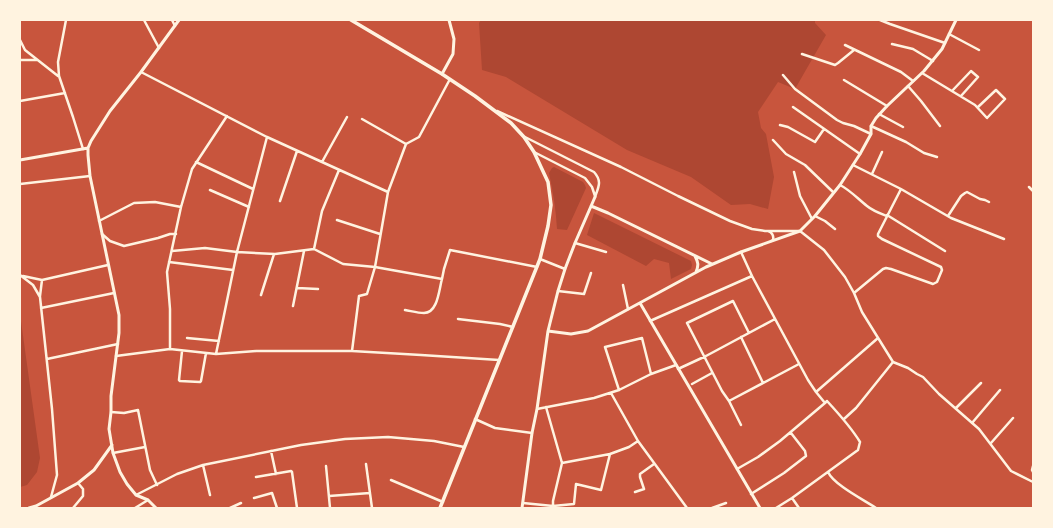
<svg xmlns="http://www.w3.org/2000/svg" width="1053" height="528" font-family="'Source Sans 3',sans-serif">
<rect width="100%" height="100%" fill="#c8553d"/>
<!-- green -->
<path fill="#ae4732" d="M481,20h334v3l11,12 -31,54 -17,-7 -20,30 3,16 5,6 8,43 -6,32 -18,-5 -19,1 -40,-28 -64,-27 -121,-73 -24,-7 -3,-47z
M554,167l29,15 2,3 1,3 -19,42 -10,-1c-1,-19 -4,-37 -8,-56l3,-5z
M594,213l97,48 1,4 -1,4 -20,10 -2,-16 -15,-4 -8,7 -59,-31z
M20,314l20,144 -3,14 -10,13 -7,2z"/>
<g fill="none" stroke-linecap="round" stroke-linejoin="round">
<!-- minor -->
<path stroke="#fff3e0" stroke-width="2.5" d="M66,20l-8,42 1,14 14,41 10,32
M144,20l15,28
M172,20l3,6
M880,20l10,4 55,19
M949,34l30,16
M20,40l5,10 33,26
M892,44l21,5 20,12
M845,45l56,27 12,9
M802,54l33,11 3,-2 16,-13
M20,60h17
M141,72l126,65 121,55
M922,73l53,32 12,13 18,-19 -9,-9 -18,17
M783,75l12,14 42,31 6,3 11,3 17,8
M844,80l43,26
M908,86l13,15 19,25
M952,91l19,-20 7,6 -17,19
M20,101l45,-8
M793,107l67,47
M497,111l124,56 57,29 52,25 22,8 13,2h35l24,19 21,27 9,16 8,19 31,50 15,6 9,6 6,3 16,17 40,35 32,42 22,11
M879,114l24,13
M362,119l44,25
M780,125l8,2 27,15 9,-13
M871,126l35,16 18,11 13,4
M525,137l69,35c8,9 5,14 1,25
M773,140l13,14 19,11 28,27
M534,152l51,26 7,9 3,9
M196,162l57,27
M322,162l25,-45
M853,165l48,24 50,29 53,21
M794,172l6,24 12,23
M872,174l10,-22
M20,184l70,-8
M840,185c10,5 18,14 27,21 6,5 12,7 20,10
M1029,187l4,4
M210,190l39,17
M280,201l17,-50
M887,215l58,36
M815,216l10,5 10,8
M948,216l13,-20 4,-3 2,-1 13,7 5,1 4,2
M337,220l43,14
M99,221l35,-18 21,-1 26,5
M768,231c4,1 6,5 5,9l-2,1
M102,234l8,7 14,5 34,-8 12,-4h6
M575,243l31,9
M314,249l8,-38 17,-41
M172,251l33,-3 32,4 38,2 39,-5 29,15 32,3 67,12 2,-10 6,-19 87,17
M741,252l11,24 56,104 8,12 9,11 2,-2c12,13 24,26 33,41l-2,8 -66,48 -16,10
M540,259l25,10
M169,262l64,8
M20,275l13,10 7,12 12,112 5,66 -6,22
M23,276l19,4 66,-15
M623,285l5,24
M297,288l21,1
M558,291l26,3 7,-21
M854,293l29,-24 3,-1 5,1 42,15 4,-2 5,-12 -1,-3 -59,-28 -4,-3v-2l23,-45
M261,295l13,-41
M40,296l2,-16
M293,306l11,-55
M41,308l73,-15
M405,310c6,1 13,3 19,3 14,0 15,-24 18,-34
M458,319l42,5 13,3
M650,321l102,-45
M749,333l-16,-32 -46,22 35,68 7,10 70,-37
M741,337l22,46
M187,338l32,3
M170,349v-40l-3,-37 14,-65 11,-38 35,-53
M182,351l-3,29 1,1 20,1 1,-1 5,-28
M352,351l7,-55 8,-2 8,-27 13,-75 18,-48 13,-7 31,-58
M216,354l21,-102 30,-115
M116,356l54,-7 46,5 40,-3h96l69,4 78,5
M47,359l71,-15
M678,369l28,-13 69,-37
M692,384l20,-11
M619,390l-14,-43 37,-9 9,36
M816,392l62,-54
M611,393l27,48 49,67
M729,401l12,24
M546,407l16,56 -9,38v7
M956,408l25,-25
M537,409l57,-11 25,-8 32,-16 25,-9
M111,412l13,1 14,-3 12,60 7,15
M475,419l20,9 37,5
M844,419l12,-11 37,-46
M972,423l28,-33
M991,443l22,-25
M271,451l5,23
M113,453l32,-6
M562,463l48,-9
M366,464l6,44
M203,465l7,30
M326,466l4,42
M1033,466l-1,4 1,2
M737,469l21,-12 22,-16 45,-38
M828,472c6,13 36,28 48,36
M256,477l35,-6 1,1 5,36
M391,480l52,22
M635,492l9,-3 -4,-12v-3l14,-10
M751,494l33,-21 22,-17 -1,-5 -14,-18
M136,495l41,-21 26,-9 98,-20 44,-6 43,-2 46,4 30,6
M329,496l41,-3
M254,498l18,-5 5,15
M792,498l7,10
M523,503l30,3 21,-2 2,-20 25,6 9,-36 19,-7 9,-6
M73,508l10,-12v-7l-5,-6
M135,508l13,-8
M230,508l11,-5
M712,508l14,-5"/>
<!-- tertiary -->
<path stroke="#fff3e0" stroke-width="3" d="M442,74l11,-20 1,-15 -5,-19
M20,160l68,-12
M591,206l17,7 104,51
M695,256c3,6 4,9 1,16
M640,303l120,205
M548,331l23,3 17,-3 118,-64 35,-15 59,-21 15,-15 25,-31 20,-31 11,-20v-8l5,-8 11,-12 37,-35 18,-22 14,-29
M29,508l7,-2 42,-23 16,-13 18,-25
M156,508l-8,-8 -12,-5 -9,-11 -7,-12 -7,-19 -4,-24 2,-17v-16l8,-63v-18l-29,-139 -2,-21v-7l3,-7 19,-30 31,-39 38,-52
M522,508l10,-75 5,-24 11,-78 10,-40 7,-22 10,-26 20,-46"/>
<!-- secondary -->
<path stroke="#fff3e0" stroke-width="3.5" d="M351,20l91,54 33,22 36,27 13,14 10,15 14,30 3,23 -3,21 -8,33 -100,249"/>
</g>
<!-- border -->
<rect width="1053" height="528" fill="none" stroke="#fff3e0" stroke-width="42"/>
</svg>
